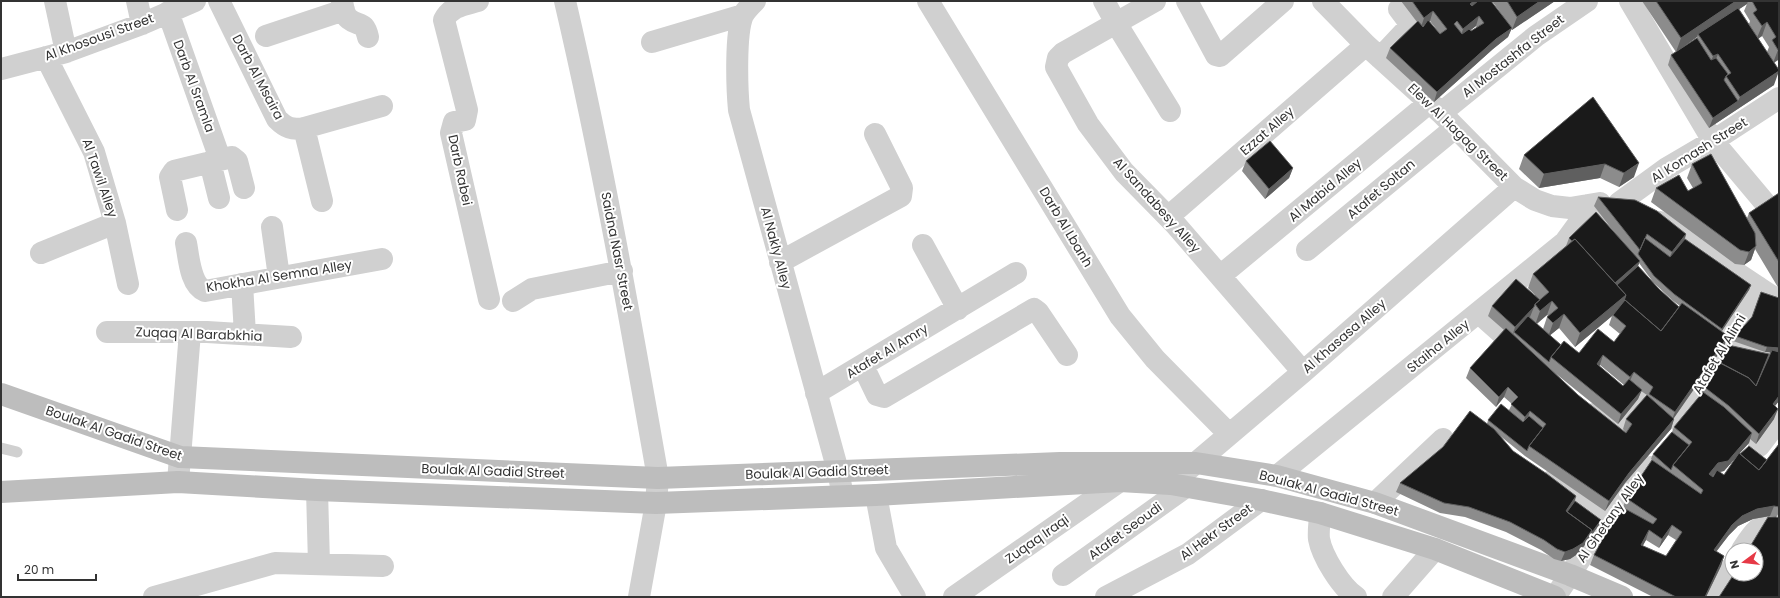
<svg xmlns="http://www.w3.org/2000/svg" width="1780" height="598" font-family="Poppins,sans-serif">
<rect width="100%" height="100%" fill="#fff"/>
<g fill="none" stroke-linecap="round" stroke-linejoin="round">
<!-- lane -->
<path stroke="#d0d0d0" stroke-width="11" d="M1,448l16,4"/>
<!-- street -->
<path stroke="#d0d0d0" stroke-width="22" d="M55,1l11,51
M137,1l5,23
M219,1l58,118c9,9 15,11 27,9l78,-22
M342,1c1,5 2,14 7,18 10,8 15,1 19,18
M478,1c-14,4 -27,5 -34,19l23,90 -2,10 -11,2 -3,11 38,166
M565,1c37,158 65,317 93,477l-2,25 -17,94
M755,1c-4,4 -9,9 -12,14 -8,18 -6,74 -4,95l99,361 5,25
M928,1l192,315 35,43 74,75
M1104,1l12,22 54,88
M1155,1l-92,52 -5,5 -2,9 32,57 36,48 51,52 128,148
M1187,1l29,54 4,1 63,-55
M1323,1l43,44 75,68 73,74 21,13 17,6 18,2 30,-5
M1630,1l83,140 52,62
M168,12l52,147
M266,36l78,-26
M652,42l91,-27
M46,57l48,95 21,71 13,61
M1380,58l31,-33 -12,-16
M1,69l65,-17 76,-28 53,-23
M1441,113l95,-77 51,-35
M304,128l18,73
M210,162l9,36
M1619,203l48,-35 46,-27 66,-43
M177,210l-7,-33 4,-6 58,-14 5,4 7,27
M1168,217l198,-172
M1660,222l119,79
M272,227l7,50
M186,243c3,15 4,42 19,48l177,-32
M923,245l35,64
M1307,250l148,-122
M41,253l74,-30
M780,262l121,-66 1,-8 -27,-54
M1220,276l209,-173
M242,284l3,50
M513,301l19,-12 90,-18
M1479,313l45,40
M1700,328l27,16 52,12
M107,332h100l84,5
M863,366l14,29 7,2 150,-88 4,3 29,43
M816,393l200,-120
M1594,414l17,14c15,-1 23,-15 32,-26
M1679,421l48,-77 31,-57
M1759,446l20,-26
M1277,476l288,-234 19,-26 4,-11 25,32
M1552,481l53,41
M178,482l12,-150
M1171,484l132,-112 211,-185
M317,490l2,74
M876,495l10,53 29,49
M1375,503l68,-64
M1320,513c0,8 -2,18 -1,26 3,17 22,48 37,58
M1742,550c9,-14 18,-30 37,-27
M1063,575l124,-89
M154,597l121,-34 108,3
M954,597l166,-116
M1106,597l82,-43 73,-54
M1393,597l42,-48
M1555,597l50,-75 40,-54 7,-1 20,16
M1713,597l19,-30"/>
<!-- secondary -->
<path stroke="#bdbdbd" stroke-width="22" d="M1,394l179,63 478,21 402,-15h136l81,13 98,27 195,72 52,22
M1,492l177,-10 139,8 339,13 220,-8 244,-14 51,3 90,16 59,13 115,36 120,48"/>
</g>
<!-- wall -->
<path fill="#8c8c8c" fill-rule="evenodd" d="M1401,1h90l11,14 -10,-14h63l-43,29 -1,-1 -3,8 -15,12 -59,53 -48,-44 4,-10 27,-26zM1429,21h1l10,13zM1476,26l1,2 -6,3 -1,-1z
M1642,1h137v60l-1,-1 -4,3v22l-65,43 -41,-63 3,-10 26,-17v-1l-21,15zM1747,4l-3,7 6,10 -1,3 -10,-15zM1762,36l7,11 -2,5 -9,-13z
M1593,97l41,80 -15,10 -19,-9 -61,10 -20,-19 5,-14z
M1246,161l47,7 -4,10 -24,21 -23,-28z
M1692,164l55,54 2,-5 30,-20v96l-24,-40 -4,11 -7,5 -9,-1 -84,-62 5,-14 32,3 5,-3 -6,-10z
M1598,197l88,37 -1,5 66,46 -2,5 -28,41 7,5 -4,10 -50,72v1l-3,10 -46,54 -20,28 -80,-55 -26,-21 14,16 63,45 -1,5 26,19 -2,5 -20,28 -9,6 -9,2 -7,-2 -13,-9 -35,-18 -41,-15 -25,-4 -44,-21 4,-9 87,-59 1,-4 21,-10 3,-6 -8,-7 -8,10 -30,-29 4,-10 34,-38 -16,-14 4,-10 43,-11 -7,-7 5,-14 33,-28 3,-8 49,-1 -24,-31zM1639,263l14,19 19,18 8,6 -1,1 -20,-18 -21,-23zM1547,315l1,1 -1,1 -4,12 -6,-5zM1612,316l-3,9 11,9 -6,8 -35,11 -18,-8 -11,-10 9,-7 16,19zM1600,365l24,20 -1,1 -24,-20zM1555,373l63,51 20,-25 3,-8 6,4 -21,24 -3,10 3,4 -48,-38z
M1761,292l18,109 -4,5 -1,13 -18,25 -6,-5 -1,4 -10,10 1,1 27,6 12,-16v69l-3,4 -6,-1 -17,3 -15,7 -9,9 -13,16 8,5 -3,10 -15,31h-53l-63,-32 4,-10 29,-47 3,-10 27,-37 -2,-2 2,-5 19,-22 2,-5 26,-31 3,-10 16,-24 50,-8 1,-2h-5l-32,-11 2,-5 17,-19zM1736,457l-12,18 -4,-3 4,-1zM1668,535l8,5 -10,16 -24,-10 4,-6 13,8z"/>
<!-- shaded-wall -->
<path fill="#5f5f5f" d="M1474,1h7l-14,12 3,-9z
M1540,1h15l-43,29 5,-13z
M1736,1h12l-1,3 -48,32 -1,-2 -1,3 -21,15 5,-14z
M1433,11l-3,10 -9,6 3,-9z
M1479,16l-3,10 -16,13 3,-10z
M1767,22l-5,14 -6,4 6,-14z
M1512,28l-4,9 -15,12 -59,53 3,-10 59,-53z
M1779,49v8l-1,3 -5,3 5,-13z
M1718,54l-5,13 -5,3 5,-14z
M1779,71l-5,14 -65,43 4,-10 25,-17 2,-4z
M1639,163l-5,14 -15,10 5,-14z
M1605,164l-5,14 -61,10 5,-14z
M1293,168l-4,10 -24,21 4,-10z
M1686,234l-3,10 -15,18 4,-10z
M1756,246l-5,14 -7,5 5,-13z
M1640,261l-4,10 -23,21v-7z
M1751,285l-2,5 -29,44 2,-5z
M1626,295l-5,14 -8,6 -1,1 -37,31 5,-14z
M1552,301l-5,14 -12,10 5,-14z
M1534,307l-4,10 -15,16 -1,-1 -2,5 3,-10z
M1564,314l-5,14 -11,9 5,-14z
M1728,336l-4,10 -53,76 4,-10z
M1767,347l12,1v5l-14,-1z
M1603,355l-3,10 -7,9 4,-10z
M1634,372l-4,9 -4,5 4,-9z
M1508,387l-4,10 -8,10 3,-10z
M1642,390l-4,9 -20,25 3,-10z
M1779,396v5l-10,12 4,-9z
M1778,409l-4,10 -18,25 3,-10z
M1530,411l-3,10 -5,6 3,-10z
M1674,419l-3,10 -46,54 -20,28 4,-10 20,-28z
M1752,433l-3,10 -25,28 -9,2 -9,11 3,-10 9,-11z
M1576,496l-3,10 -8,10 1,-5z
M1774,506l-4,10 -17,3 -15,7 -9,9 -19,25 4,-10 18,-25 10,-9 15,-7z
M1601,520l-2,5 -20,28 -9,6 -9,2 4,-9z
M1672,525l-4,10 -9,13 3,-9z
M1649,530l-3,10 -8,15 3,-10z
M1724,556l-3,10 -15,31h-1z"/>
<!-- building -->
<path fill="#1a1a1a" stroke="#5f5f5f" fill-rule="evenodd" d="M1412,1h62l-4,3 2,2 6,-5h13l21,27 -16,11 -59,53 -47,-44 28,-27 5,6 5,-7 12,14 7,-5 -14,-18 -9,7zM1479,16l5,7 -13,8 -2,-2 -7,5 -8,-10 3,-3 6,8z
M1507,1h33l-23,16z
M1656,1h80l-55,37z
M1752,1h27v48l-1,1 -6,-10 4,-3 -9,-15 -5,4 -9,-13 4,-3z
M1738,8l41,62v1l-39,26 -14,-21 5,-3 -13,-19 -5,2 -15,-22z
M1697,38l14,22 5,-2 12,16 -2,2 -2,4 14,21 -25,17 -42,-63z
M1593,97l46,66 -15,10 -19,-9 -61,10 -20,-19z
M1270,141l23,27 -24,21 -23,-28z
M1711,154l44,79 1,13 -7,6 -9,-2 -84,-62 23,-13 9,16 14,-8 -10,-19z
M1779,193v69l-30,-49z
M1598,197l37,3 22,11 29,23 -14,18 -25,-18 -7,16z
M1596,212l44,49 -25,22 -40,-44 -3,2 -3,-3z
M1645,238l25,19 15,-18 66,46 -29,44 -48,-35 -20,-18 -16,-22z
M1575,239l51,56 -46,38 -16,-19 -11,9 -6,-6 11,-9 -6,-7 -12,10 -5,-7 14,-12 -16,-18z
M1638,266l21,23 20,18 -18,24 -36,-31 -1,1 2,-6 -9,-10z
M1516,279l24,21 -5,4 -1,3 -19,20 -23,-21z
M1761,292l18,6v50l-12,-1 -32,-11 17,-19z
M1625,300l36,31 21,-28 46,33 -53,76 -26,-18 4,-7 -19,-15 -4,5 -27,-22 -6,9 26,22 6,-7 13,11 -21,24 -70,-57 13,-16 15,12 19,-24 16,13 12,-16 -13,-11z
M1528,316l33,29 -10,12 -2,5 -35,-30z
M1506,328l72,67 48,38 6,-9 -6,-5 21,-24 27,24 -45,54 -20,28 -80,-55 17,-22 -16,-13 -5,6 -14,-13 7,-7 -10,-10 -9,10 -29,-29z
M1728,345l41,9 -13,32 -7,-8 -30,-16z
M1772,350l7,2v44l-6,8 5,5 -19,25 -30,-28 -26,-20 15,-24 31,16 7,8z
M1703,392l21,15 28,26 -24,28 -10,2 -9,11 4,3 4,-7 7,5 15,-22 20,17 20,-26v63l-5,-1 -17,3 -15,7 -10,9 -18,25 10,6 -19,41h-29l-82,-42 26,-49 33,18 4,-5 -31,-21 26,-38 49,34 2,-4 -30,-25 19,-23 -18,-15zM1672,525l10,7 -16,24 -25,-11 8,-15 13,9z
M1501,404l22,18 6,-6 14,12 -14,18 -2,5 -39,-31z
M1470,411l24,18 19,22 34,23 29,22 -10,15 26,19 -9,13 -10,6 -8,3 -8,-3 -13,-9 -34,-18 -41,-15 -25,-4 -44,-20 43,-36z
M1672,432l17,13 -16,20 -2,5 -18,-16z
M1749,446l18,14 -8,10 -19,-16z
M1575,501l26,19 -11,15 2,-5 -25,-18z
M1768,517h8l3,1v79h-60l15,-23h22v-24h-8z"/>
<g text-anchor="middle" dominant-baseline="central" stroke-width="4" stroke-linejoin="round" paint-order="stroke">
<!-- street labels -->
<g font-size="13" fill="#333" stroke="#fff">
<text transform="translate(99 37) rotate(-20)">Al Khosousi Street</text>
<text transform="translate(1513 56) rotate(-38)">Al Mostashfa Street</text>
<text transform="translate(258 77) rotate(62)">Darb Al Msaira</text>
<text transform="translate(194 86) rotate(70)">Darb Al Sramla</text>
<text transform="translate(1267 131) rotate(-41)">Ezzat Alley</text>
<text transform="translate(1458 132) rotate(44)">Elew Al Hagag Street</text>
<text transform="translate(1699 150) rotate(-32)">Al Komash Street</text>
<text transform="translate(460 170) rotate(78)">Darb Rabei</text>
<text transform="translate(100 178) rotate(71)">Al Tawil Alley</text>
<text transform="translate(1381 189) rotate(-40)">Atafet Soltan</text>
<text transform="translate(1325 190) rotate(-40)">Al Mabid Alley</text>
<text transform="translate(1157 205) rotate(48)">Al Sandabesy Alley</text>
<text transform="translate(1066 227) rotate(59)">Darb Al Lbanh</text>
<text transform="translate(776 248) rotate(75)">Al Nakly Alley</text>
<text transform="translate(617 251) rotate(79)">Saidna Nasr Street</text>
<text transform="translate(279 276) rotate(-9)">Khokha Al Semna Alley</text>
<text transform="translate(199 334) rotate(2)">Zuqaq Al Barabkhia</text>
<text transform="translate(1344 336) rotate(-41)">Al Khasasa Alley</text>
<text transform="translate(1438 346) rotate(-39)">Staiha Alley</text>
<text transform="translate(887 351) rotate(-31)">Atafet Al Amry</text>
<text transform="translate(1719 354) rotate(-59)">Atafet Al Alimi</text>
<text transform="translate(114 433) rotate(19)">Boulak Al Gadid Street</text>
<text transform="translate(493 471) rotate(2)">Boulak Al Gadid Street</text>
<text transform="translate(817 472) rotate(-2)">Boulak Al Gadid Street</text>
<text transform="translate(1329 493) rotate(15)">Boulak Al Gadid Street</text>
<text transform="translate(1610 518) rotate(-55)">Al Ghetany Alley</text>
<text transform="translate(1125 531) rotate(-36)">Atafet Seoudi</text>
<text transform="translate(1216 532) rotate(-36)">Al Hekr Street</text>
<text transform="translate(1037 539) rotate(-35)">Zuqaq Iraqi</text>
</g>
</g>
<!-- border -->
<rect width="1780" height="598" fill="none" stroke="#333333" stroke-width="4"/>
<!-- north arrow -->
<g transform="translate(1744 562) rotate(255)"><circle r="19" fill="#ffffff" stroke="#adadad"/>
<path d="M0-3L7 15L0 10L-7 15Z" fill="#e63946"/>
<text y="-6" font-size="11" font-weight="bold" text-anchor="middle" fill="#333333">N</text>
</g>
<!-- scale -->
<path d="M18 574v6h78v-6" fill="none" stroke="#333333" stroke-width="2"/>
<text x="24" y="574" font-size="12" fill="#333333" stroke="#ffffff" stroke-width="3" paint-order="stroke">20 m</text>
</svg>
